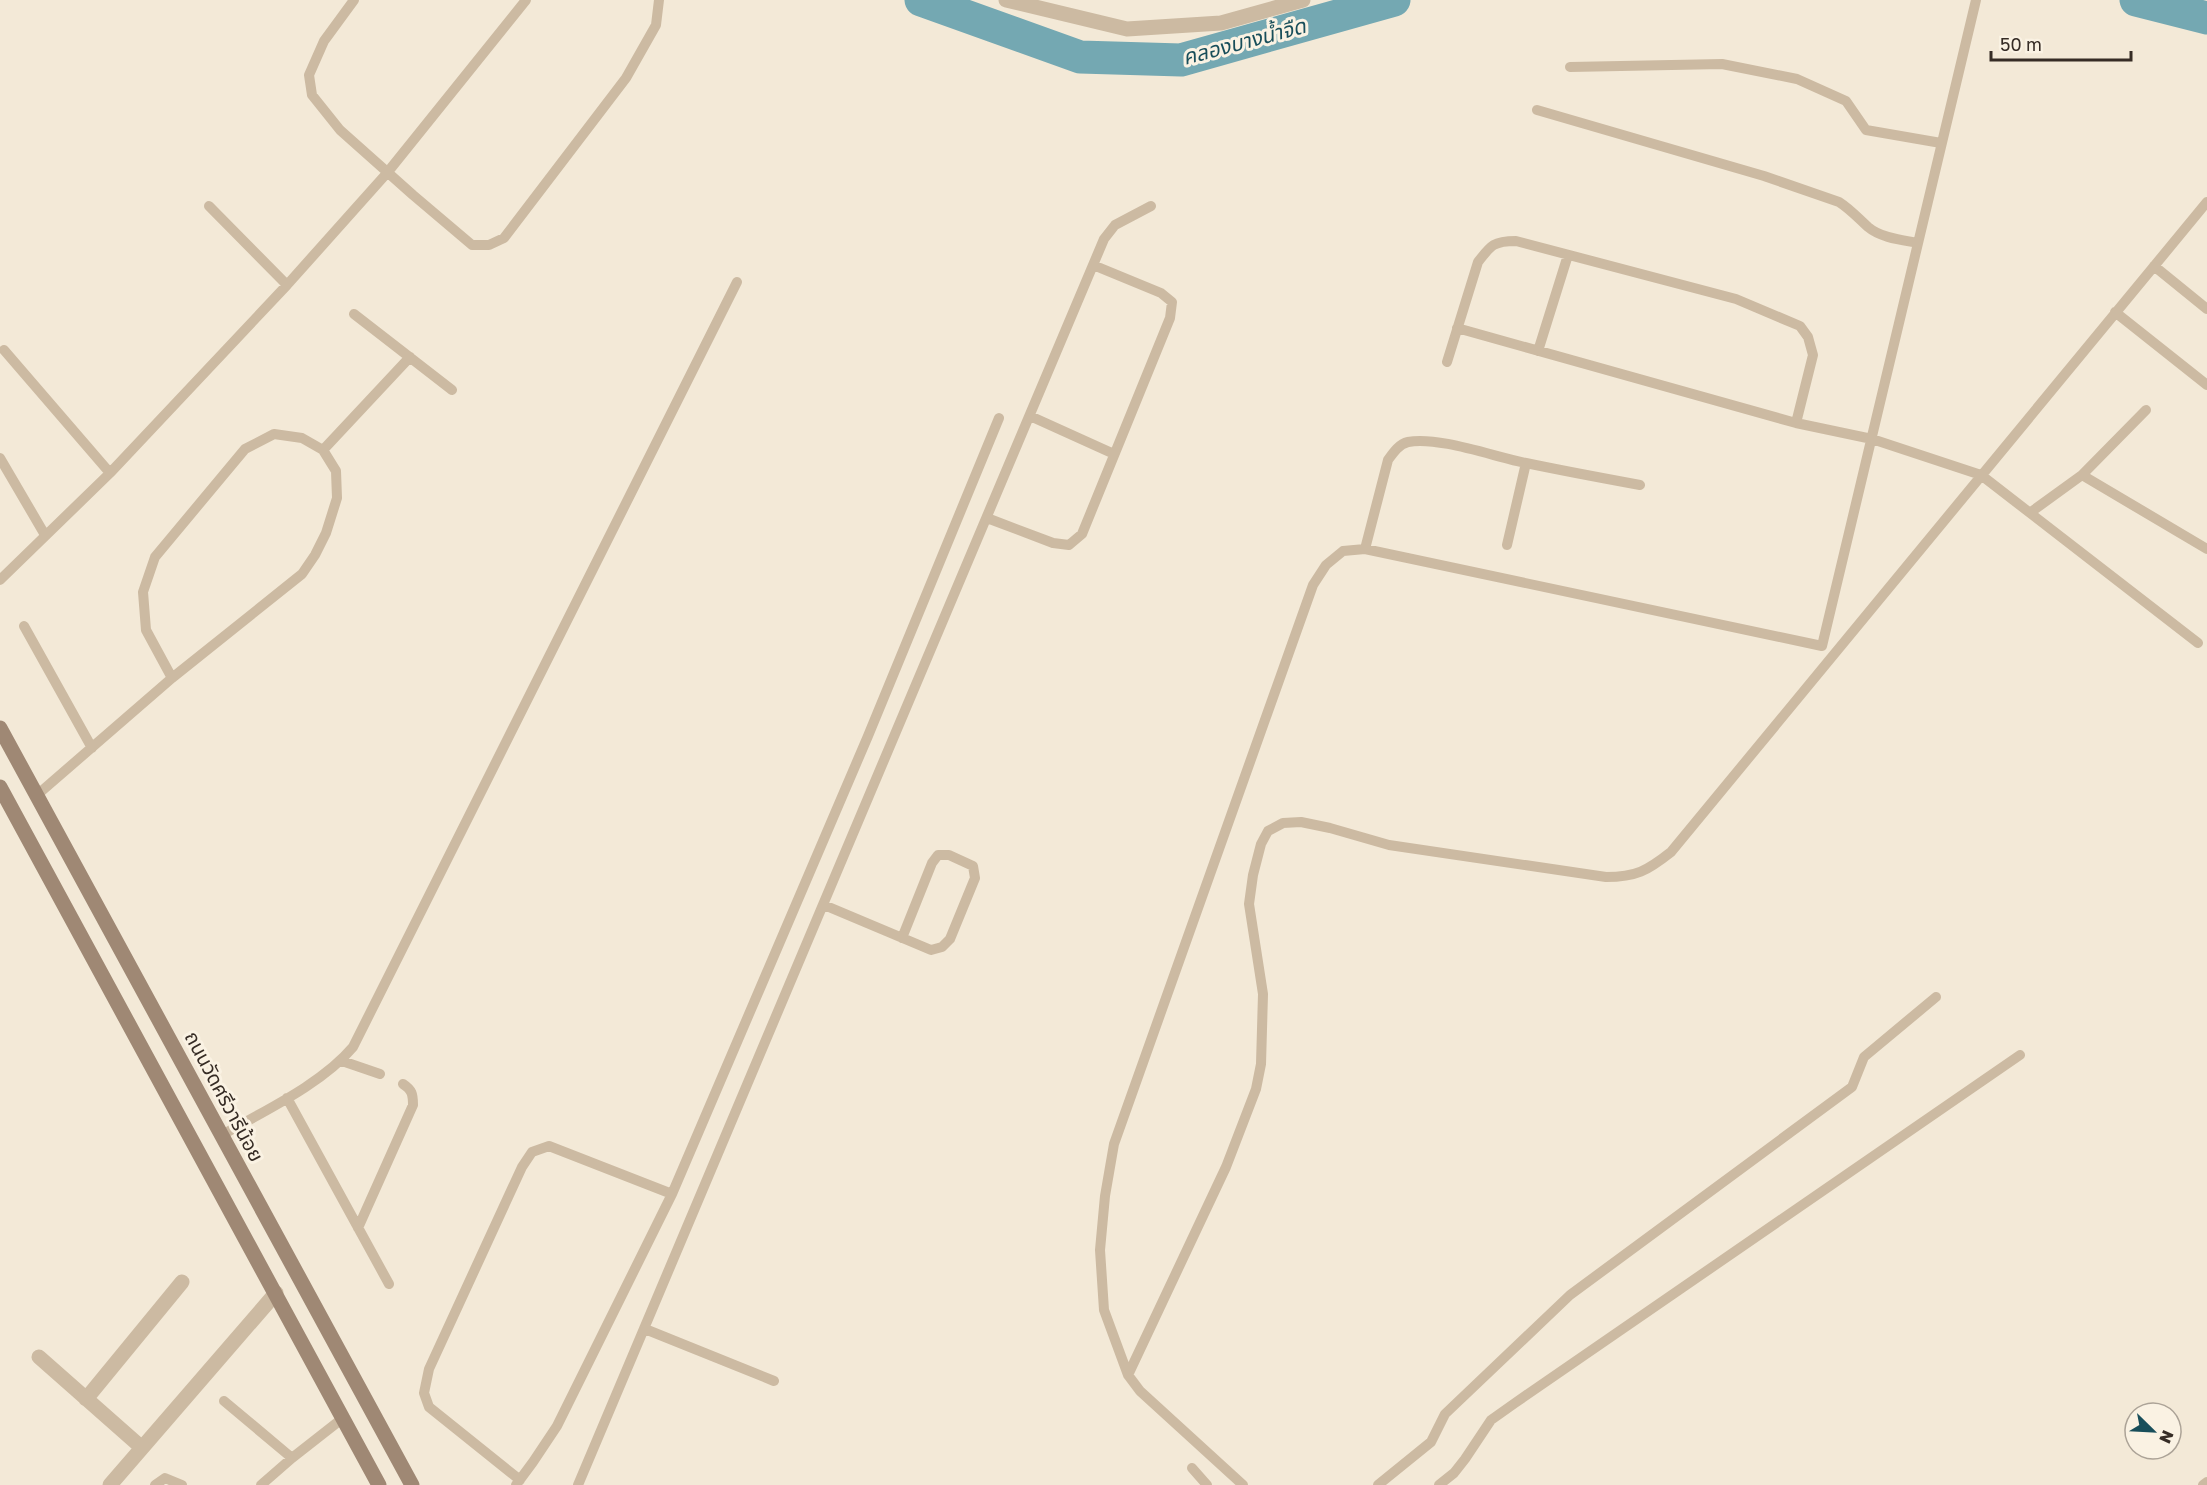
<svg xmlns="http://www.w3.org/2000/svg" width="2207" height="1485" font-family="'Golos Text','Noto Sans Thai',sans-serif">
<rect width="100%" height="100%" fill="#f3e9d7"/>
<g fill="none" stroke-linecap="round" stroke-linejoin="round">
<!-- river -->
<path stroke="#74a8b2" stroke-width="33" d="M921,0l159,57 101,3 213,-60
M2136,0l71,18"/>
<!-- lane -->
<path stroke="#ccbaa2" stroke-width="10" d="M354,0l-30,41 -15,34 3,20 28,35 73,65 59,50h17l15,-7 122,-160 30,-53 3,-25
M1570,67l152,-3 75,15 49,22 20,29 75,13
M1537,110l227,66 75,26c11,7 19,16 29,25 13,11 34,13 50,16
M209,206l78,79
M2154,266l53,43
M2115,312l92,73
M354,314l98,76
M1457,328l339,95 76,16 109,36 217,168
M4,350l106,123
M1538,351l30,-96
M1447,362l31,-100c13,-17 16,-21 38,-21l220,58 64,27 8,11 5,18 -17,68
M1030,416l84,38
M323,450l87,-93
M0,458l45,77
M2082,475l64,-65
M2031,512l51,-37 125,74
M987,518l66,25 16,2 13,-11 88,-216 2,-16 -11,-9 -68,-28
M1507,545l19,-82
M1365,549l23,-89c5,-7 11,-16 20,-18 30,-6 87,15 118,21 38,8 76,15 114,22
M0,580l110,-107 177,-188 100,-112 139,-173
M24,626l68,122
M37,795l135,-117 130,-104 13,-19 11,-22 11,-35 -1,-27 -13,-21 -21,-12 -28,-4 -29,15 -90,108 -12,35 3,38 26,48
M824,905l107,45 11,-3 8,-8 25,-61 -2,-12 -24,-11h-11l-6,8 -30,75
M342,1061l38,13
M287,1098l102,186
M222,1135c42,-24 100,-51 131,-88l384,-765
M358,1228l55,-123c0,-11 -1,-15 -10,-21
M645,1329l129,52
M1128,1375l98,-208 30,-78 5,-25 2,-70 -14,-90 4,-29 8,-31 7,-13 15,-8 18,-1 29,6 59,17 217,32c30,0 41,-6 65,-25l536,-650
M224,1401l68,57
M1192,1468l15,17
M520,1480l-91,-73 -5,-14 5,-24 93,-202 10,-15 17,-6 123,48
M155,1485l10,-7 17,7
M261,1485l31,-27 51,-40
M516,1485l17,-23 24,-36 115,-232 196,-458 131,-318
M578,1485l526,-1246 11,-14 36,-19
M1243,1485l-103,-94 -12,-16 -24,-65 -4,-60 5,-54 9,-52 199,-559 13,-20 17,-14 22,-2 457,97 154,-646
M1378,1485l53,-43 14,-28 125,-119 282,-208 12,-30 72,-60
M1439,1485l15,-12 11,-14 26,-39 24,-17 505,-348
M2203,1485l4,-3"/>
<!-- street -->
<path stroke="#ccbaa2" stroke-width="15" d="M1006,0l121,29 94,-6 82,-23
M39,1357l102,90
M86,1399l96,-117
M110,1485l166,-192"/>
<!-- secondary -->
<path stroke="#9f8874" stroke-width="15" d="M0,728l412,757
M0,787l379,698"/>
</g>
<g text-anchor="middle" dominant-baseline="central" stroke-width="6" stroke-linejoin="round" paint-order="stroke">
<!-- street labels -->
<g font-size="20" fill="#362c25" stroke="#faf2e3">
<text transform="translate(225 1096) rotate(62)">ถนนวัดศรีวารีน้อย</text>
</g>
<!-- water labels -->
<g font-size="21" font-style="italic" fill="#184e5a" stroke="#faf2e3">
<text transform="translate(1244 41) rotate(-15)">คลองบางน้ำจืด</text>
</g>
</g>
<!-- north arrow -->
<g transform="translate(2153 1431) rotate(114)"><circle r="28" fill="#faf2e3" stroke="#aca397" stroke-width="1.5"/>
<path d="M0-4.5L10 22L0 15L-10 22Z" fill="#184e5a"/>
<text y="-9" font-size="16" font-weight="bold" text-anchor="middle" fill="#362c25">N</text>
</g>
<!-- scale -->
<path d="M1991 51v9h140v-9" fill="none" stroke="#362c25" stroke-width="3"/>
<text x="2000" y="51" font-size="18" fill="#362c25" stroke="#faf2e3" stroke-width="4.5" paint-order="stroke">50 m</text>
</svg>
